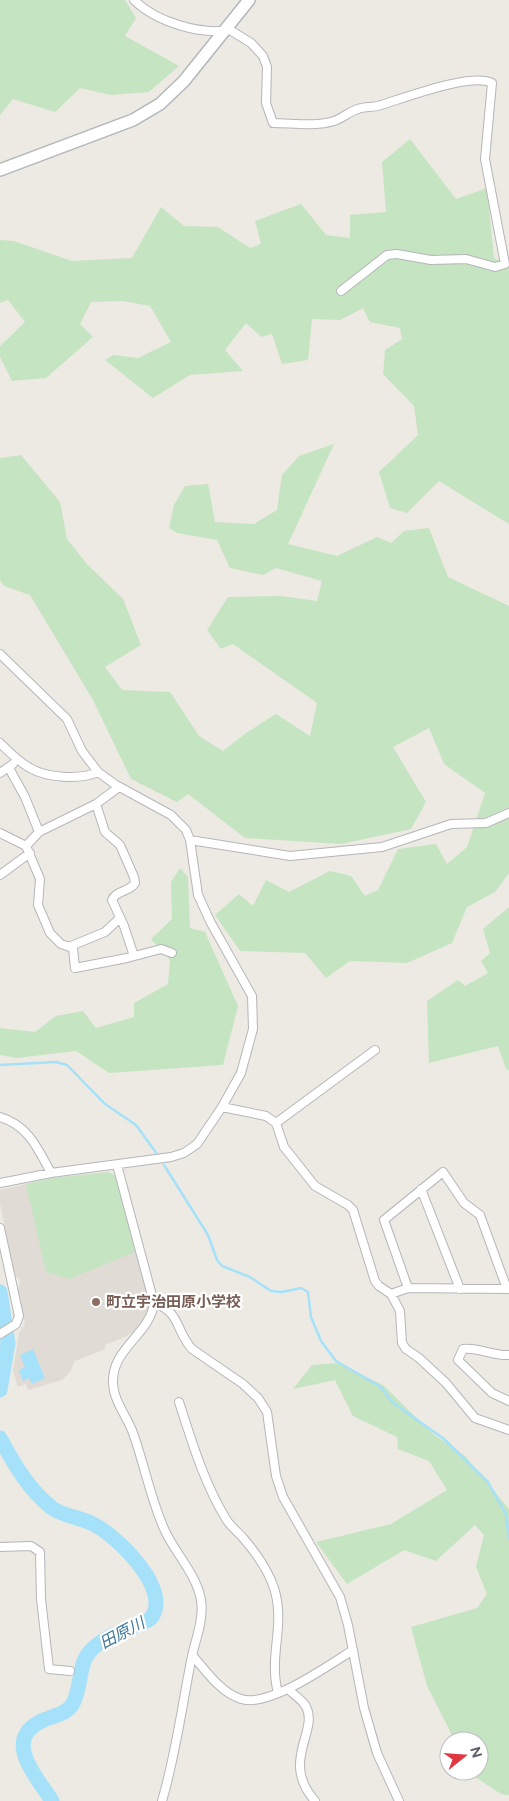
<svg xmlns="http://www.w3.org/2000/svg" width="509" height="1801" font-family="Figtree,'Noto Sans JP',sans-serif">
<rect width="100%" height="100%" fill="#edeae3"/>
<!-- education -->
<path fill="#e0dbd4" d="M109,1172l6,4 36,124 -3,16 -10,13 -11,7 -22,9v4l-30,12 -5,11 -8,8 -34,10 -2,-6 -8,3 -5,-16 6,-38 6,-9 -7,-34 2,-7 -1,-5 -4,-2 -15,-72v-14l53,-12z"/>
<!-- green -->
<path fill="#c5e4c1" d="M0,0h125l11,18 -11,18 54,30 -30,26 -38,3 -31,-7 -25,24 -42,-13 -13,16z
M410,139l46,60 31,-11 7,70 15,8v258l-70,-43 -32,32 -17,-5 -11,-36 39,-37 -4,-29 -31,-32 2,-24 17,-11 -2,-11 -30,-6 -7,-14 -23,12 -28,-1 -4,41 -26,4 -10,-30 -11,3 -15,-14 -21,27 18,21 -53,4 -37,23 -48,-38 8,-5 25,3 33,-16 -21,-36 -27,-5 -32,1 -11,22 13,13 -47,41 -34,3 -12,-24v-11l25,-24 -17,-22 -8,3v-63l14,1 58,20 60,-3 29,-51 23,19 34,1 32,21 11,-4 -6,-23 46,-17 25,31 24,3v-23l36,-3 -4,-50z
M334,444l-46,100 49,12 40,-19 14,6 13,-12 25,-3 19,49 61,29v267l-14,19 -28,15 -15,36 -45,20 -57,-2 -24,17 -21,-25 -65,-2 -25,-36 24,-21 14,12 13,-26 23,12 41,-21 21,5 14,20 13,-6 20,-41 38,-5 11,20 20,-17 18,-54 -41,-29 -15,-36 -36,19 33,55 -15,27 -70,15 -96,-6 -57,-44 -11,8 -46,-23 -38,-79 -63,-105 -26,-9 -4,-6v-122l21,-3 39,47 7,37 20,25 36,35 18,46 -36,22 17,23 48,2 29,44 24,15 23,-18 30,-19 34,22 7,-33 -84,-59 -12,5 -14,-19 21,-33 53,-1 36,5 5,-20 -46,-13 -13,7 -33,-7 -13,-28 -40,-7 -8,-5 5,-23 11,-19 23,-2 7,38 39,2 23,-14 5,-35 17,-19z
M180,868l8,9 2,51 15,4 33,74 -15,59 -114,8 -33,-22 -60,7 -16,-3v-27l35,4 21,-16 27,-5 13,17 38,-11v-14l34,-19 2,-24 -19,-21 21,-20 -1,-37z
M509,907v163l-3,-1 -8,-23 -69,17 -2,-62 31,-21 7,6 23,-13 -7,-12 9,-8 -7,-24z
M109,1172l6,4 22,75 -68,28 -23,-7 -20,-88 27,-6z
M338,1363l45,22 50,49 32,22 44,53v286l-8,-1 -29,-19 -2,-4h9v-30h-24l-28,-55 -16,-59 66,-19 10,-14 -11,-27 8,-32 -9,-10 -39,36 -32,-11 -57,34 -31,-42 75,-18 56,-34 -18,-29 -31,-12 -1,-12 -44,-21 -18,-36 -42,9 19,-24z"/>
<!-- water -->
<path fill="#a6e1fa" d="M33,1349l12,29 -13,6 -3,-6 -6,3 -4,-11 6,-3 -5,-12z"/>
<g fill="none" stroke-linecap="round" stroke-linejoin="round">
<!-- stream -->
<path stroke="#a6e1fa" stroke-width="2.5" d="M0,1065l56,-3 11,3 38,39 31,21 21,29
M164,1165l44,70 9,25 5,6 28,11 21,14 11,1 19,-4 7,4 3,25 10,24 15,20 45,26 11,15 52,37 44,43 18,32 3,25"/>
<!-- river -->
<path stroke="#a6e1fa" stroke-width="15" d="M0,1292l8,51 -8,47
M0,1438c14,26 28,51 52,70 11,8 27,9 39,15 25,11 84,69 59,96 -21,11 -56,18 -66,42 -5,13 -4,32 -12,44 -5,8 -17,11 -26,14 -46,19 -11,55 6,82"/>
<defs>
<path id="street" d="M134,0c22,22 66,35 96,30l21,13 12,13 4,11 -1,36 7,20c19,0 42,4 61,-2 9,-3 16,-10 24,-12 7,-3 16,-1 23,-4 23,-7 91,-33 111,-22l-7,76 20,105 -10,3 -29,-8 -35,1 -34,-6 -10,1 -46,36
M0,654l67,65 15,32 16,21 18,13 55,30 15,15 4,10 8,55 13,28 41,73 1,33 -12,44 -19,34 -25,37 -13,9 -13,4 -120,16 -51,10
M0,743c9,9 19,19 30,25 17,10 50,12 68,4
M9,768l16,29 14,35
M0,773l13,-9
M96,804l9,28 15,13 14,32 1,6c-5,9 -19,7 -23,17l12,26 10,30
M0,833l26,13 14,33 -2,26 12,28 11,11 12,4 2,20 52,-10 34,-9 11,4
M190,840l100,16 92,-9 69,-23 35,-1 23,-10
M26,846l13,-14 57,-28 23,-17
M0,875l30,-22
M71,946l34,-14 15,-14
M222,1107l44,9 10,7 8,24 31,39 33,19 5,5 22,71 4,5 12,8 9,17 2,32 4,6 13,9 27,25 29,35 34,12
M0,1117c28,8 38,32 51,56
M276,1123l99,-73
M117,1165l37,138c-4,32 -43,45 -41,81 1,18 14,32 20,49 12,33 18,69 33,100 11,22 31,43 35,67 3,19 -5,38 -9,56 -10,49 -16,98 -30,145
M421,1189l39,100
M0,1228l19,88 -3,8 -16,10
M408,1288l-24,-68 59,-48 21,31 16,12 27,74
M391,1294l17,-6 101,1
M154,1303c27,9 21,27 38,46l51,35 15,14 9,14 9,64 7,21 57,100 8,28 16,83 13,45 22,48
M509,1355c-16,1 -31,-8 -46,-6l-5,11 34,33 17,8
M179,1402c13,40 25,81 47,117 5,8 12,13 18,20 12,14 24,31 30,49 12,38 -6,67 4,105
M0,1547l31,-1 9,6 1,47 8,70 21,2
M193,1656c13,15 28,37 48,43 28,9 88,-34 112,-49
M288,1689c5,5 13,10 17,16 16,25 -26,55 10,96"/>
<path id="secondary" d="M0,170l133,-50 27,-16 24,-23 65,-81"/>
</defs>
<!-- street casing -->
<use href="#street" stroke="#b4b6ba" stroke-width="10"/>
<!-- secondary casing -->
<use href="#secondary" stroke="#b2b7ba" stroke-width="14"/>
<!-- street -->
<use href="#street" stroke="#fff" stroke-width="8"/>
<!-- secondary -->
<use href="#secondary" stroke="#fff" stroke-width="11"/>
</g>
<!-- markers -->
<circle fill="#8d6e63" stroke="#fff" stroke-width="2" cx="96" cy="1302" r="5"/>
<g text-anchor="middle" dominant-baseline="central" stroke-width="4.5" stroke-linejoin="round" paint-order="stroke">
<!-- education labels -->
<g font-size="15" font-weight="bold" fill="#785e54" stroke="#fff" text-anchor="start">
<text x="106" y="1302">町立宇治田原小学校</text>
</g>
<!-- water labels -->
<g font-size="16" font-style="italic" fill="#3f779a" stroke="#fff">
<text transform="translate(122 1633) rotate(-28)">田原川</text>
</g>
</g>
<!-- north arrow -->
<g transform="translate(464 1756) rotate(73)"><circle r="24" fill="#ffffff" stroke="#bdbfc1"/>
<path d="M0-4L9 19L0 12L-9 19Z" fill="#e03740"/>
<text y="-8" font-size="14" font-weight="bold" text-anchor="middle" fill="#5b6063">N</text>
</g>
</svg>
